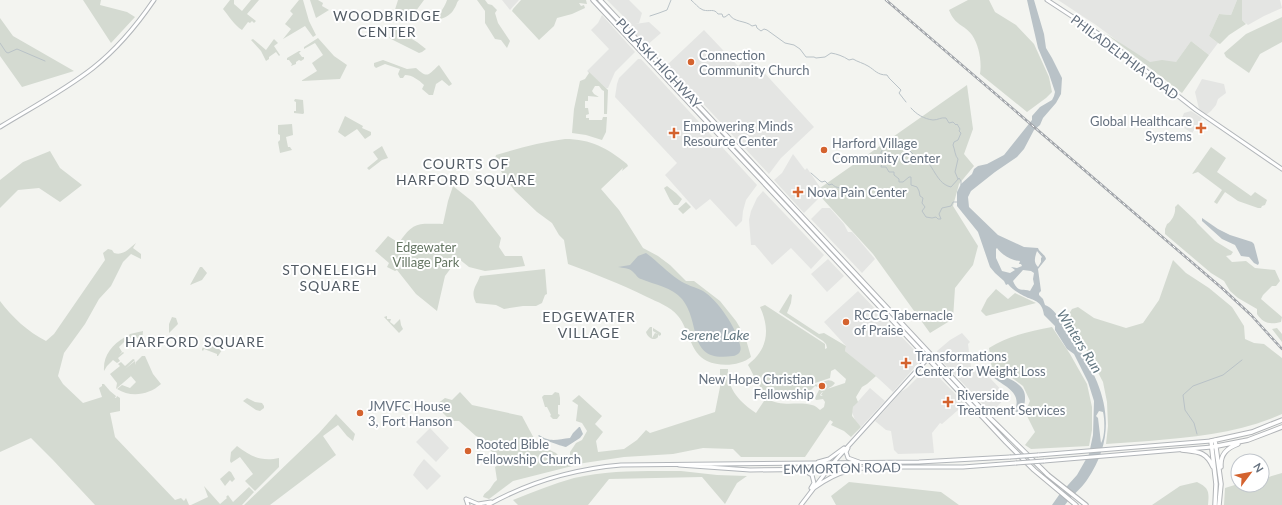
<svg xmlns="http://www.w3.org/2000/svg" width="1282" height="505" font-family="Lato,sans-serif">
<rect width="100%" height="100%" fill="#f3f4f0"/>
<!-- built -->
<path fill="#e4e5e3" d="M502,0h17l-9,10z
M607,0h22l13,13 -3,10 -4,1 14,-2 12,11 -15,13 -16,-18 2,-3z
M1058,0h179l-6,15 -12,-1 -10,22 9,7 -9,12 -18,-14 -17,24 -27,-2 -51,-38z
M1242,0h38l2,8 -18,8 -16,9 -6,-5z
M602,15l33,37 -20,20 -7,16h-2l-19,-17 22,-22 -18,-19 7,-7z
M704,30l34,36 11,-10 65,71 -33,31 -12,16 -102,-109z
M638,59h3l116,126 -11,15 -3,11 -1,10 -6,6 -26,-28 -14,11 -31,-35 12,-12 -62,-66 2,-13 2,-6z
M1202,79l22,5 2,9 -8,6 -2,6 -5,6 -5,4 -7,-6 -4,-17z
M1191,111l11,7 -10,15 -13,-8 5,-12z
M793,154l12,16 2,-2 17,25 -20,20 -30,-33 8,-7z
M763,191l61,64 -13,14 -20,-21 -19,17 -17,-20h-4l-2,-25 2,-9 6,-13z
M822,208h8l14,16 4,8h4l2,2 21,25 -13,14 -51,-54z
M828,259l16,17 -17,16 -16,-18z
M858,291l62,65 1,4 -28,32 -14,-13 -34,-28 1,-5 -22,-24z
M962,333l8,9 -2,2 3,23 19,11 17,18 -16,17 -53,-56 -1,-6 13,-11z
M927,368h3l35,36 -23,20 -2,-1 -8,10 2,20 -36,1 -4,-4 -3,-19 -5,-1 -11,-9 26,-29 6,-4z
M870,388l15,13 -24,26 -6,-7 -3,-8 1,-5z
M430,428l19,20 -13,14 -20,-20z
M424,459l17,17 -14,14 -14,-15 4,-7z"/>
<!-- green -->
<path fill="#d4dad1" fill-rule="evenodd" d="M83,0h18l-1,5 27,7 8,5 -24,26z
M230,0h4v4l8,7 9,-11h8l-12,14 9,7 -2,2 -2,-2 -2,2 -2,-1 -6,8c-8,-5 -13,-14 -19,-21z
M299,0h4l6,21 7,14 -3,2 -8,-11 -22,13 8,-10 -6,-5 8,-10 -3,-3z
M310,0h8l5,3 -1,3 7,4 -13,8z
M398,0h26l-14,19 -17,-1v-2z
M447,0h12c-3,3 -2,5 -5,9 -2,5 -9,9 -14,10l-1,-1c1,-7 6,-11 8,-18z
M477,0h8l3,4 4,1 5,5 -2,3 3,10 12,18 -3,7 -6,-8 -6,-1 -10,-16v-12z
M521,0h65l1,4 -8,-1 2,3 3,-1 1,3 -13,6 -15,4 -3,8 -15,14 -27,-29 1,-2z
M968,0h21l6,12 21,13 18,19 15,33 3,15 -6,6 -19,14 -47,-38c2,-12 -1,-29 -8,-39 -8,-11 -17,-9 -23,-25z
M1237,0h5v20l4,4 -17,11 -9,9 -2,-1 -9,-7 10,-22 12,1z
M1282,17v25l-22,12 -11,19 -23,-16 -2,-4 22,-19z
M0,18l13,18 61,35 -52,16 -22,-31z
M395,29l22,13 9,7 -4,3 -3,1 -30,-15z
M1105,33l45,29 12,-2 14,2 15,-21 18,14 -27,38z
M318,38l16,18 13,9 -7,14 -39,2 16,-10 -5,-8 11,-8 -8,-12 -11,6v-2z
M253,39l13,11 8,-11 4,4 -4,3 6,9 -1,1 -3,-4 -7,5v2l-3,2 -5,-10 -10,-11z
M299,51h2l-2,2 3,4h2v2l-3,2 -2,-1 -3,2v2l-5,2 1,-2 -3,-4h-2v-2z
M383,60l24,9 9,-1c12,11 12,7 23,-3l13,19 -3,2 -7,-6 -6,4 -3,11h-4l-7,-6 2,-4c-5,-5 -12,-10 -19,-10l-2,3h-3l-2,-4 2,-5 -15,-5 -9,4 -2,-2v-3z
M588,71l20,19 -1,24h-3v-23l-2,-1 -3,-4h-4l-3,5 2,3 5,3 -11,-1v5h-3v7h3l1,6 -3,1v3h3v2h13l1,-3h4l-1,15 -4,8 -16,-5 -14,-2 2,-24 6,-28 5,-2 4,-6z
M967,85l6,44 -9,25 10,12 -15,18 -6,22 25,40 -5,19 -18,23 -2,31 -23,14 -57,-79 -53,-58 4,-3 -4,-5z
M295,99l8,1 1,13 -1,1 -9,-1v-2h2v-9l-2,-1z
M345,116l18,10 -1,2 9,4v3l-6,4 -8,-10 -12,8 -7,-5z
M292,124l1,11 -7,2 2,10h2l2,3 -12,3 -2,-11 2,-2v-5l-2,-1v-9z
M565,139c26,0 42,9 62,25l1,2 -6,5 1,-3 -22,21 18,21 24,38 15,8 12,9 16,16h8l26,20 16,20 9,15 6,21c-11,9 -31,10 -44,4 -17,-8 -18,-32 -29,-45 -8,-10 -21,-14 -31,-19 -26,-13 -52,-23 -79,-33l-4,-24 -5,-5 -7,-12 -15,-11 -22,-21 -11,-14 -9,-18 1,-4c23,-7 46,-13 69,-16z
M382,146l6,12 -6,2 -13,10 -2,-2 11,-9 -5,-7z
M1211,147l15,11 -9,14 34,24 4,-4 12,8 -2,5 -3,1 -1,2h-3l-20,-7 -13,-9 -8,12 -3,-2 8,-12 -24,-18 -6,2z
M50,151l10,17 22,17 -22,17 -21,-14 -21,2 -18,18v-28l23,-18z
M453,186l20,16 28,36 -2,9 6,9h17l3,10 -40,5 -16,-4 -10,-8 -5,2v3l-9,12 -8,35 -21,-17 -19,-24 -2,1 -8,-4 2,-4 -14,-12 13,-15 11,7c15,-22 19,-19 44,-19l5,-23z
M667,186l9,7 6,6 -4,6h-4l-4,-5 -6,-12z
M686,202l5,5 -8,7 -5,-5z
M1178,204l18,17 1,2 18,18 18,11 -2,3 -5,1 6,6 14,-1 9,7 20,2 5,11 -4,5h-4l-9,9 -2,4 21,18 -1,5c-11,3 -18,1 -24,-8v-5l-19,-11 -8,-7 -6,-10 -13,-8 -46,-39v-5l2,-5c5,-3 9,-11 8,-17z
M136,243l-3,5 8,6v5l-10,-5 -8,8 -12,24 -12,13 -14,25 -21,29 -6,23 5,8 20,19 19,-6 -3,-9 3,-2v-2h2l6,7 6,5 -1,2h1l1,-2 3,2v13l-10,2 5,24 60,63 6,-2 3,3 2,-3 3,7h-94l-42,-45 -22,-22 -31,14v-151c12,16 28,31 46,40l8,-7 51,-74 -2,-7 5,-4 4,1 2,3c10,3 15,-5 22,-10z
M1173,260l13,13 23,15 23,19 12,19 1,13 9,4 10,1 18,14v56c-42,19 -87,23 -133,27 -14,1 -29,2 -43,3l2,-18 -1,-24 -4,-20 -24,-46 -12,-19 5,-8 6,-2 16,11 32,10 17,-5 16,-23z
M200,267h2l5,6 -5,7 -12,5z
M545,269l2,25 -2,1 -3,8 -6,3h-13l-19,3 -8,-4 -20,-2c-6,-12 0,-16 4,-27z
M996,289l12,10 7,-6 21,10 -50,13 -5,-5 6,-12z
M790,294l2,1 -1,8 -4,10 32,21 5,-1 22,13 -1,5 31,25 -9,8 -5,3 -6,10 2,5 -5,5 -1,9 9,11 -10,10 -7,-6 -13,-6 2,-3 -3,-2 -25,37h-64l-8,-8 -30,-1 -30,6 -49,3 -40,6 -71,18 -24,18 -6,-2c1,-4 3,-4 6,-7 3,-3 3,-6 8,-10l-2,-13 7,-5 -1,-4 -10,-7 -8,-12 -7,-3 -17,-15h-8l-9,-9 -5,1 -3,-2 -1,-4 12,-9 7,2 8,-8 12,13 50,11 15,28 19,9 8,9 6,-3v-7l6,-9 6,-3 5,-9 -5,-8 -6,-2 2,-16 -6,-4 7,-6 23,21 -7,8 8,8 -7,9 2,11 26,-3 13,-9 9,-10 4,3 65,-21 5,-25v-18h8c-1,20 12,33 28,44l10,-15c16,10 30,3 46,7 2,0 6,3 8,5l4,-3 1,-5 -2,-3 -7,1 -1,-2 4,-8 6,-4 -1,-3 -5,2 1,3 -5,-2 -4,4 1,1 -3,5 3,3 -1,1c-16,0 -35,2 -48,-10 -7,-7 -10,-17 -15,-25 2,-3 6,-5 9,-9 12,-14 11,-32 3,-49l5,-2 57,37 3,2v5l2,-1 -1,-4 -3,-3 -44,-29zM835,369l11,10 -1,4 -21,7 -3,5 2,1h-2l-1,-1c4,-7 11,-6 15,-12 -9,-8 -14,4 -21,1 -2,-1 -5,-5 -7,-6l8,5 15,-5 1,-7z
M387,316v3h4l-1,3 4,3 6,-6 1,6 2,4 -4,4 -15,-16z
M172,317l4,1 2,6 -9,9v-9z
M650,327h2v11l3,-5 3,1 -5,-3v-3l8,5v2l-2,1 -1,-2v3c-4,5 -11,0 -12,-5z
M1052,327l18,27 17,30 5,23v23l-3,16 -58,3 -6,-4 10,-13 -10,-20 5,-11 -7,-15 -15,-11 -16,-5 -3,-22c19,-12 41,-17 63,-21z
M1277,328l5,6v8l-10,-13z
M143,331l-1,11 -2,-1v-2l-7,-3 -2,2 -3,-2 2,-2z
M125,337l2,2 -2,-1 1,2 -7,7 3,5 -3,3 4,-3 1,1 -6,5 2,3 -3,2 -4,-3 -6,6 -3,5c-1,-16 8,-26 21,-34z
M207,340h2l-1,2 5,3 2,-1 -1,2 5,3 2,-1 1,2 -4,6h-1v-2l-13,-5 -1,2 -1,-1v-1z
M142,356h3l8,18 8,10c-12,11 -30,14 -44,5l5,-4 8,3 6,-6 -6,-7 1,1 -15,13 1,-6 -7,-9 10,-8 -2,-2 3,-2 4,4 8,-7 2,1 -10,9 10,-8 1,4v-3z
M555,392l4,1 1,5v7h-2v9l2,1 -3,4h-4l-3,-3 1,-1 -4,-8h-2l-3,-10 2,-2h8z
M247,398l8,4 7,1 2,3v2l-4,3 -4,-1 -13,-9z
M336,414l19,20 -2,7 -6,-5 -9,-11 -15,11 13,19 -66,50h-26l75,-72z
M237,446c13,10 24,16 42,12v9l-24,24 -10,-10 8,-7 -13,-17 -9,6 -1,-2 1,-9z
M229,471l2,1 4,7 -3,3 -2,-2 -5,6 -5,-7z
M681,471l36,4 30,1 -10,7 -12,21 -23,-27 -93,2 -21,26h-70l-5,-5c20,-8 40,-16 61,-22 34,-8 71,-7 107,-7z
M1282,473v32h-58l1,-17 13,-4 24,1v-6z
M849,482l92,10 18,13h-123l-5,-9z
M1197,482c13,6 12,11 11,23h-56l28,-19z
M204,486l16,18 7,-6 -1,-1 2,-2 5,7 16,-15 5,5 -12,13h-51l17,-8z"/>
<!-- water -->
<path fill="#b9c2c7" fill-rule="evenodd" d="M1027,0h7l10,34 2,14 6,10 10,20 -1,16 -5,9 -13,15 -3,7 -6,5 -10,19 -7,8 -22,15 -24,19 -3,6 1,10 29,28 26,12 14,1c1,4 7,6 8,11l-8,10 3,22 -2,2v2l4,4 2,6c12,4 22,27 29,37 32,44 46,90 13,138 -6,9 -16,16 -22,25h-13l7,-10 18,-20 12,-21 4,-19 1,-34 -6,-19 -14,-28 -7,-5 -12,-19v-4l-11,-11c-2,-15 -10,-14 -20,-19 -6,-3 -12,-7 -16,-12l-2,1 -2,-4 -9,-8 -5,-6 -12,-35 -21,-26v-14l4,-8 11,-10 2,-5 4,-3 9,-2 17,-9 28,-35v-4l8,-9 12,-7 2,-4 1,-4 -6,-18 -11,-26zM997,248c5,7 15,13 23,13l-1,3h2l1,2 -5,2 -6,-1 4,3 -5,3 -8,-2 -6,-13v-9zM1037,251l5,6 -1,1v4l-3,5c-5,-5 -3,-10 -1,-16zM1023,270l8,1 3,2 -1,6 1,5 -4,7c-8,-3 -12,2 -17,-10zM1099,411l4,1c2,8 2,25 -2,31l-3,-25 -2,-2z
M1202,218l16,11 12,6 22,7 2,2 5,19 -1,2 -4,-2 -5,-6 -8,-1 -6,-11 -13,-6 -20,-18z
M646,253c11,8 21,19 33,27 7,5 16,7 24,11 15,9 34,38 37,54 2,6 -1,10 -7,11 -47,7 -31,-32 -51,-57 -10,-12 -27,-14 -41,-20 -4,-1 -5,-5 -9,-8 -3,-3 -9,-3 -14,-4l12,-2 8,-9z
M994,373c12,4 32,10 31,25 0,6 -1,10 -6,14h-3l-1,-2c7,-18 -10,-23 -22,-33z
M579,427h1l3,7 -3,4 -14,9c-6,-1 -24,-8 -28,-11l1,-1c11,8 19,4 31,3l3,-5z"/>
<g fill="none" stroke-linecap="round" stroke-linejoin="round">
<!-- stream -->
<path stroke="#b9c2c7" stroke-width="1" d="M691,0c4,3 7,8 12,10 7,2 11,-2 15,4h4l1,3h2l4,-3c5,9 16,6 23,12l4,-1 1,3 4,3 3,-2 3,1 18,13 9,2 6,4 6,8h8l2,1 9,-1 6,-4c6,1 12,3 18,7l4,-1c5,3 10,4 15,7 7,4 9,9 19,9l2,3 12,12 -2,3 7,9
M650,16l9,-3 8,-3 4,-10
M0,43l6,9 2,1 9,-4 28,12
M911,108c5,6 13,11 22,12 5,0 8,-3 13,-2l3,5 4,-1 3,3 1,-1 3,5 -1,2 2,2 -3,7 -4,2 -1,3c2,5 2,11 5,14l-3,13 3,7
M897,138l18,18c19,1 18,27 36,31l8,-9 2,3v4
M881,141l3,6 -3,5 1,11 -1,4h5l3,5h5v3l5,4v3h4l6,-5h2v8l6,2 2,4 1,5 3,2 -1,5 3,4 -3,4 4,6 6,1 4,-1 2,2h3l-2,-5 3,-6 9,-2 2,-4h4
M811,173l9,8 2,1 3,-1 4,4 3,-1c4,5 11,4 18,4
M1197,434l-3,-11 -9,-13 -2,-15 10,-9 30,-11 19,-15"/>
<defs>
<path id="secondary" d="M1047,0l52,34 97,76 86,59
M0,127c31,-19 65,-37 93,-59 24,-19 44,-43 61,-68
M848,448l-2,4 2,6 11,4
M1038,455l173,-14
M1044,461l168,-14
M818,462l11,-3 15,-11
M679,465l71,5 96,-1 42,-2h75l53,-4
M803,470l9,5 2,8 -3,5
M814,488c11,-8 21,-14 34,-17
M466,499l12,5 13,-2
M466,499l2,6
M488,505c41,-23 86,-36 133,-40l298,-3 91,-5
M801,505l32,-42 96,-106"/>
<path id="trunk" d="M593,0l413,442 28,28 42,35
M600,0l389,417 59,58 38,30
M1215,440l6,44 -2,21
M1212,447l36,-7 34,-13
M1182,450c16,2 24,1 31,17
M1221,467c-1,-13 6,-19 17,-23
M1215,505l1,-21 -5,-43 41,-9 30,-12"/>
</defs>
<!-- secondary casing -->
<use href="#secondary" stroke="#b2b6ba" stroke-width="5"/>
<!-- trunk casing -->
<use href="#trunk" stroke="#b2b5b8" stroke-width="5.5"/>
<!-- secondary -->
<use href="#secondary" stroke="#fff" stroke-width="3"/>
<!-- trunk -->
<use href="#trunk" stroke="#fff" stroke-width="3.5"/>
<defs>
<path id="rail" d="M886,0l337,289 28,26 31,34"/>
</defs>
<!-- rail casing -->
<use href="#rail" stroke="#a1a5aa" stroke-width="2.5"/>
<!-- rail -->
<use href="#rail" stroke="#fff" stroke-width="1" stroke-dasharray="3" stroke-linecap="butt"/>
<defs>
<path id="secondary-bridge" d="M1010,457l28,-2
M1016,463l28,-2"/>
</defs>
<!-- secondary-bridge casing -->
<use href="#secondary-bridge" stroke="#b2b6ba" stroke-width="5" stroke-linecap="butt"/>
<!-- secondary-bridge -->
<use href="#secondary-bridge" stroke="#fff" stroke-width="3"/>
</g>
<!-- markers -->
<g fill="#d4632f" stroke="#fff" stroke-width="1.5">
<circle cx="691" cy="62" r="4"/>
<path d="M1199 122h4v4h4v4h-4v4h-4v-4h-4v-4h4z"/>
<path d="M672 127h4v4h4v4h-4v4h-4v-4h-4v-4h4z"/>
<circle cx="824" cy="150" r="4"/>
<path d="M796 186h4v4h4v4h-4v4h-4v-4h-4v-4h4z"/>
<circle cx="846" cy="322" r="4"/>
<path d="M904 357h4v4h4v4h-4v4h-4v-4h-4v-4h4z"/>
<circle cx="822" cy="386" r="4"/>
<path d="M946 396h4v4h4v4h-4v4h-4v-4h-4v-4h4z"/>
<circle cx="360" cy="413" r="4"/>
<circle cx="468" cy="451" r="4"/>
</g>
<g text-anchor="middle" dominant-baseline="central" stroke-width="4" stroke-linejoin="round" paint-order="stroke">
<!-- poi labels -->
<g font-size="13" fill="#65717f" stroke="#fff" text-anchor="start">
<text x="699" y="55">Connection<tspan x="699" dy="15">Community Church</tspan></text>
<text x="1192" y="121" text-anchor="end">Global Healthcare<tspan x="1192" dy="15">Systems</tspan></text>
<text x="683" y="126">Empowering Minds<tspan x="683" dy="15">Resource Center</tspan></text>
<text x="832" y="143">Harford Village<tspan x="832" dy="15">Community Center</tspan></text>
<text x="807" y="192">Nova Pain Center</text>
<text x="854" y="315">RCCG Tabernacle<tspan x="854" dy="15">of Praise</tspan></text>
<text x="915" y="356">Transformations<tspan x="915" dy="15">Center for Weight Loss</tspan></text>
<text x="814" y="379" text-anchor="end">New Hope Christian<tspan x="814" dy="15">Fellowship</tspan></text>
<text x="957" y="395">Riverside<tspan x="957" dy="15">Treatment Services</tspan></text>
<text x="368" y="406">JMVFC House<tspan x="368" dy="15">3, Fort Hanson</tspan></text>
<text x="476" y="444">Rooted Bible<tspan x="476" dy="15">Fellowship Church</tspan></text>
</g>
<!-- street labels -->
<g font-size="13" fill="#65717f" stroke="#fff">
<text transform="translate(1125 57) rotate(37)">PHILADELPHIA ROAD</text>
<text transform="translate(659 63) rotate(47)">PULASKI HIGHWAY</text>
<text transform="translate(842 468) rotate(-1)">EMMORTON ROAD</text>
</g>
<!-- park labels -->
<g font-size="13" fill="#657663" stroke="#fff">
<text x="426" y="247">Edgewater<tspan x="426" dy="15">Village Park</tspan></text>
</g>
<!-- neighbourhood labels -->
<g font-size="14" letter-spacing="1" fill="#525b64" stroke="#fff">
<text x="387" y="15">WOODBRIDGE<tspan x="387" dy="16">CENTER</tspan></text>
<text x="466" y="163">COURTS OF<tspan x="466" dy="16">HARFORD SQUARE</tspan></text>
<text x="330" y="269">STONELEIGH<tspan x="330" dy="16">SQUARE</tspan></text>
<text x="589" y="316">EDGEWATER<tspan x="589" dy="16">VILLAGE</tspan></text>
<text x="195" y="341">HARFORD SQUARE</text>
</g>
<!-- water labels -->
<g font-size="14" font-style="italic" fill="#657983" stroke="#fff">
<text x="715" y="334">Serene Lake</text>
<text transform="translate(1080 341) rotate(58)">Winters Run</text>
</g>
</g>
<!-- north arrow -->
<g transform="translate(1250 473) rotate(58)"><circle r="19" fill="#ffffff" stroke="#c1c6cc"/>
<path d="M0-3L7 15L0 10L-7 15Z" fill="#d4632f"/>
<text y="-6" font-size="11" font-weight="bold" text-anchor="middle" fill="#65717f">N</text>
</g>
</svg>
